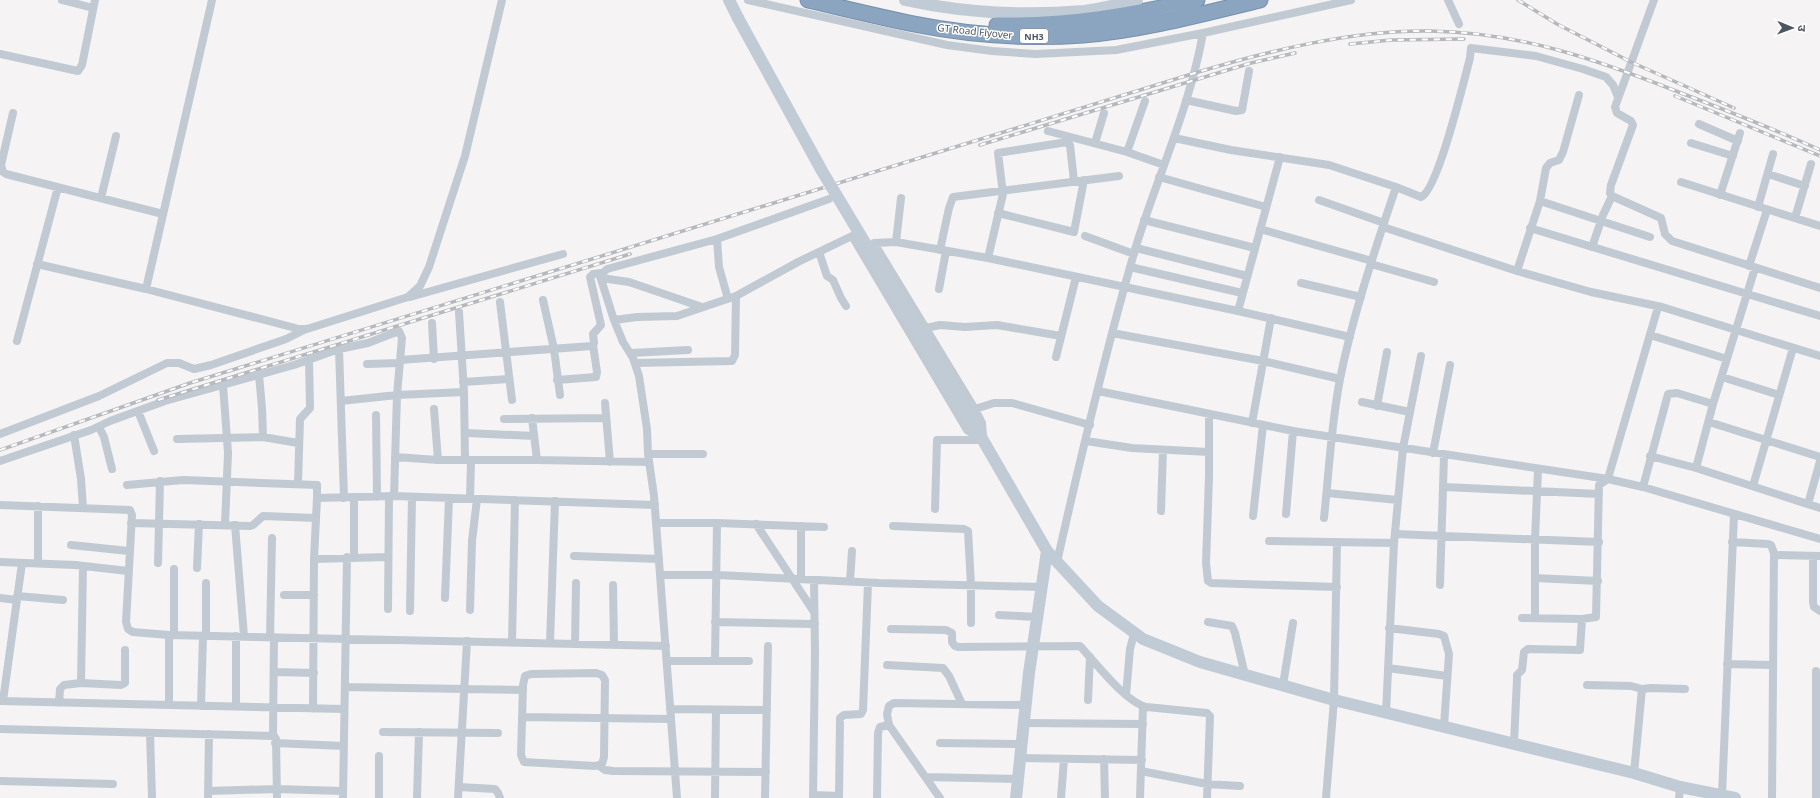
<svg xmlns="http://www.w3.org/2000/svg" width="1820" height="798" font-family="'Noto Sans','Noto Sans Devanagari',sans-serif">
<rect width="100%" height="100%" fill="#f5f3f3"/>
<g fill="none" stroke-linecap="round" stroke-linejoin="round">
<defs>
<path id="highway" d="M808,0c35,8 71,17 106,24 55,11 113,15 169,11 60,-5 119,-21 177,-35
M997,25c72,1 131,-9 200,-25"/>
</defs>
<!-- highway casing -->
<use href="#highway" stroke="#7690ad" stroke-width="17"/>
<!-- street -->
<path stroke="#c1cad2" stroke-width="8" d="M62,0l31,8
M748,0l199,45 45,6 44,3 80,-4 87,-17 148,-33
M1448,0l11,24
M1654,0l-39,107 2,6 14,8 2,4 -22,60 -1,8 2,3 49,22 4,16 7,7 148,47
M0,54l78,17 4,-6 13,-65
M1186,100l50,11 6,-1 7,-39
M13,113l-12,52 2,7 3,2 157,40
M1699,124l39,17
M1048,131l79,21 37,13
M1174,138l57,12 98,15 67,22 25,10c17,-7 43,-117 49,-139l1,-10 65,8 47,13 23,8 7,8 5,12
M1095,143l9,-30
M1691,143l42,13
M1127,152l18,-51
M1768,174l37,12
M1159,177l107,30
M1681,182l139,44
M1720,195l20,-62
M101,198l15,-62
M1319,200l65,23
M1540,201l110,36
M1758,207l15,-53
M998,213l76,19 10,-52
M1795,218l16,-54
M1144,220l111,28
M1383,227l134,44 74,21 71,15 158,49
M1530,228l290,88
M1260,229l112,32
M1085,236l49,18
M717,239l2,28 9,32
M896,242l5,-44
M1592,247l11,-32 9,-19
M1136,248l111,28
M940,250l9,-42 4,-11 166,-21
M819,252l8,24 6,4 8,18 5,8
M988,258l15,-64 -5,-41 69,-11 3,3 4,36
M37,264l109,25 153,40h8l101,-32 12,-11 9,-19 36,-111 37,-156
M1371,264l63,18
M1749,266l18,-56
M1130,267l112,26
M1517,271l23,-70 6,-33 4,-5 9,-3 4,-8 16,-57
M601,278l28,4 73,25
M1301,283l60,14
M146,289l66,-289
M939,289l7,-38
M410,297l153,-43
M543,300l11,49 6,46
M500,302l12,98
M1238,311l42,-154
M459,312l5,80 1,67
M614,320l23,-3 40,-1 59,-20 62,-34 54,-26 115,194 13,8
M432,323l2,36
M926,328l14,-3 25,2 32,-2 64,11
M1112,333l151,28 77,18
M1650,335l77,24
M17,341l41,-154
M339,349l5,149
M631,353l57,-3
M1056,357l20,-80
M400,360l192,-14 2,-3 -1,-9 8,-9 -11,-48 3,-3 8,-1
M635,363l97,-2 3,-6 1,-59
M367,364l32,-1
M259,375l3,33 1,29
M1722,377l57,18
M557,380l39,-3 1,-5 -4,-27
M463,382l46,-3
M223,385l5,68 -3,71
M1098,391l195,40 315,48 35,8 177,52
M341,401l56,-6 67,-3
M1362,402l48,10
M605,403l5,59
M1377,406l10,-54
M434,409l4,51
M975,409l19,-6h18l78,22
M138,411l16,40
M1209,414v63l-3,86 2,18 3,2 126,4
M376,415l1,82
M532,418l5,42
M504,419l102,-1
M1709,422l111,35
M1252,423l19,-105
M99,427l5,10 8,32
M466,433l68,3
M0,434l99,-38 68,-33h12l15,6 17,-4 75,-26 20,-10
M74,435l7,44 2,29
M983,437l-1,-14 -7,-14 -101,-166 22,-1 92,16 250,53 112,26
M177,439l86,-2 35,6
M1086,441l46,7 77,4
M1433,453l17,-88
M648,454h55
M1650,456l46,12 124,40
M395,457l43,3h99l112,2
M0,461l91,-31 19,-9 55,-20 129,-36 45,-16 29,-6 31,-12 3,7 -5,57 -3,101
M1696,468l17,-64 42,-136
M298,483l2,-64 10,-11 -1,-49
M127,485l56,-5 134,5v13l-3,61 -1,150
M1753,486l40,-138
M1444,487l155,7
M1643,487l25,-93 9,-1 36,11
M1327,493l71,7
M317,498l77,-2 261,9
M470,498l1,-38
M1808,504l12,-43
M0,505l130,5 2,5 -6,107 2,7 5,3 36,3 497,11
M935,509l2,-69h45
M1161,511l2,-61
M1286,514l7,-83
M1253,516l10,-91
M1324,518c5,-46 7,-93 16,-139 13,-65 35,-129 56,-192
M131,523l119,3 3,-1 10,-9 53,2
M656,523h61l107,4
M756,524l58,88
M235,525l9,111
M893,526l71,3 4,2 3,54v38
M1395,534l204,8
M1269,541l125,2
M1732,542l36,2 3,1 3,8 -2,245
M71,545l58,6
M1774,555l46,1
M574,556l85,3
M1813,556v46l1,5 6,4
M354,557v-60
M314,559l74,-2
M0,562l75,3 53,6
M1057,562c24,-107 49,-214 80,-319 22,-70 53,-137 66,-210
M38,563v-57
M158,563l2,-82
M197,568l2,-44
M660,575h57l162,8 163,4
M1535,578l63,3
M801,579v-53
M850,581l2,-30
M613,585l1,60
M1440,585l4,-130
M284,595h30
M17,596l46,4
M0,598l17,2
M445,598l4,-100
M388,609l1,-113
M470,610l2,-69 5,-42
M410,611l2,-114
M999,615l39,2
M1522,618l60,1 14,-2 3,-132 9,-6 1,-4 49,-168
M1535,618v-78l3,-71
M715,622l100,2
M1208,622l24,4 3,7 10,42
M1389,628l50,6 5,2 5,18 -5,72
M891,629l55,1 6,3v9l3,4 3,1 122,-1c15,16 46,57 67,61l60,6 3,3 -3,82
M174,635v-66
M206,636v-53
M270,637l2,-99
M512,642l3,-142
M550,642l5,-141
M575,644l1,-61
M715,660l2,-137
M667,661h82
M1727,664l45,1
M887,665l56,3 6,8 13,28
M1388,668l59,8
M275,672l39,1
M596,673l6,2 3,5 -1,77 -2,7 -7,2 -71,-4 -3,-7 2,-70 2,-9 6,-2z
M81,683l2,-117
M1283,685l10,-62
M1587,685l44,1 11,3
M345,687l178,3
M1126,695l4,-46 4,-15
M1088,700l2,-43
M0,701l344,8
M3,701l19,-138
M59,703l1,-14 4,-4 17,-2 40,2 4,-2v-33
M169,705v-70
M201,706l2,-70
M236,706v-70
M670,709l97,1
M1386,713l8,-170 9,-95 18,-92
M523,717l148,2
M1024,723l119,1
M0,729l274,7 2,3 1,59
M383,732l115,1
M150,733l2,65
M273,736l1,-99
M275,743l69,3
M940,743l81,1
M1514,743l3,-64v-4l5,-5 2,-18 4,-3 52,1 2,-31
M1020,758l122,2
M1104,759l1,39
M599,766l6,4 8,1 153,1
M1141,771l66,13 33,2
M1634,773l8,-84 9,-1 34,1
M926,777l92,2
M0,781l113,3
M459,787l36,2 3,4 2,5
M208,791l68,-2 67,2
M813,795l26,1
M1722,795l12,-281
M208,798l1,-64
M343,798l4,-241
M379,798v-42
M417,798l2,-66
M458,798l9,-157
M677,798l-23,-302 -6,-42 -1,-25 -8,-53 -6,-18 -10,-16 -9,-22 -14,-44 7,-7 110,-30 112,-40
M715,798l1,-88
M765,798l3,-152
M813,798l2,-145 -1,-73
M839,798l1,-80 4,-3 17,-1 2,-4 5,-127
M877,798l1,-65 2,-6 9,-2
M940,798l-51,-73 -2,-11 2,-8 5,-3 132,2
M1061,798l3,-39
M1140,798l3,-92
M1326,798l8,-98 3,-157
M1679,798l1,-11
M1816,798v-127"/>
<!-- secondary -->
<path stroke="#c1cbd6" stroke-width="12" d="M729,0l9,18
M905,0c58,13 120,16 179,11 17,-2 36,-7 53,-11
M973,423l74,128 51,55 45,33 57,23 134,38 300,73 46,14 55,11
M1016,798l13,-125 18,-122"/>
<!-- highway -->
<use href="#highway" stroke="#8ba5c1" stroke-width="15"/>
<defs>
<path id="rail" d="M1518,0l39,24 74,38 103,46
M1350,44l41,-4 73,-1
M1675,96l145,60
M980,145l271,-82 44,-10
M158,400l472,-146
M0,450l190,-67 1005,-310c73,-22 157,-43 234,-42 91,1 169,29 252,62 47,18 93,36 139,57"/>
</defs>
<!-- rail casing -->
<use href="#rail" stroke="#b5b8bd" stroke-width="3.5"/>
<!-- rail -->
<use href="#rail" stroke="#fff" stroke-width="2" stroke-dasharray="6" stroke-linecap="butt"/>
<!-- secondary-bridge -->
<path stroke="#c1cbd6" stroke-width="12" d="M738,18l84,153 151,252"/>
</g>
<g text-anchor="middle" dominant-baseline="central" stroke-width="3" stroke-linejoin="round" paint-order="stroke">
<!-- shield labels -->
<rect fill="#fff" stroke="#808990" stroke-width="1" x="1020" y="29" width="28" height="14" rx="3"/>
<g font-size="9" font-weight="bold" fill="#4a5661">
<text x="1034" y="36">NH3</text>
</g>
<!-- street labels -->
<g font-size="10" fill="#4a5661" stroke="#fff">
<text transform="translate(975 31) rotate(6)">GT Road Flyover</text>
</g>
</g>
<!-- north arrow -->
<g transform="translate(1792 28) rotate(91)" stroke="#ffffff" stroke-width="3" paint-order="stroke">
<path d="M0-3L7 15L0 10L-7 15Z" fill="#4a5661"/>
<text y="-6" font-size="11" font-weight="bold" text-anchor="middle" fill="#4a5661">उ</text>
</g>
</svg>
